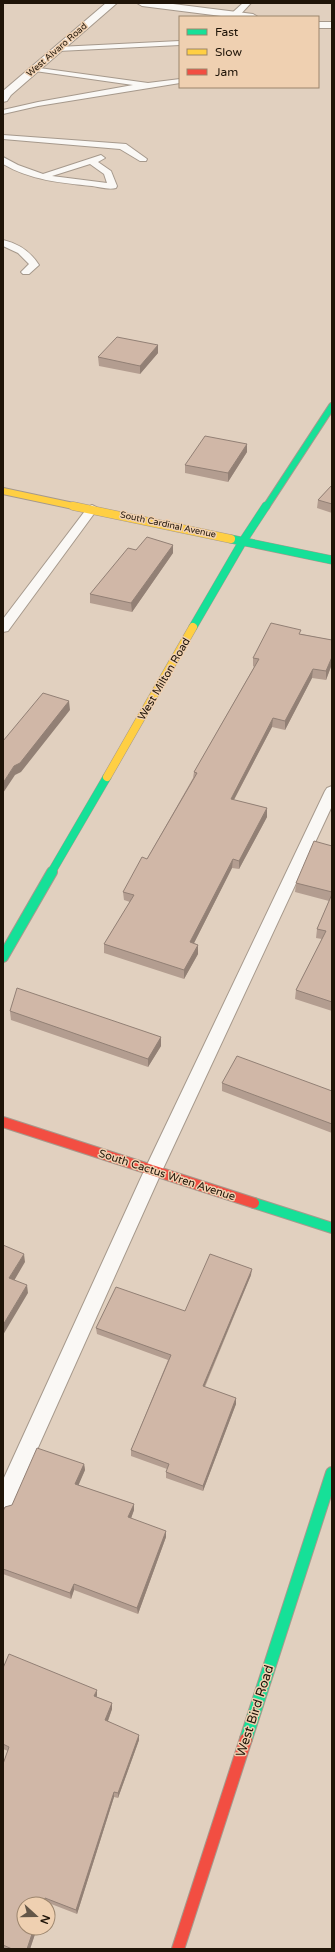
<svg xmlns="http://www.w3.org/2000/svg" width="335" height="1952" font-family="'Varela Round',sans-serif">
<rect width="100%" height="100%" fill="#e1d0bf"/>
<g fill="none" stroke-linecap="round" stroke-linejoin="round">
<defs>
<path id="lane" d="M243,3h8l-13,14h-6v-4z
M180,41v4l-122,6 -4,-2 4,-2z
M32,67l116,16 32,-4v4l-142,23 -35,8v-4l35,-8 95,-17 -98,-14 -4,-2z
M3,135l123,9 21,15 -1,2h-6l-20,-12 -117,-10z
M101,155l4,3 -7,4 13,9 6,15 -1,2c-7,2 -17,-1 -24,-2 -31,-3 -62,-6 -89,-22v-7l15,8 25,9zM90,164l14,10 3,9 -55,-7z
M3,240c16,4 27,11 36,25l-10,9h-6l-2,-2 8,-8 -11,-11 -15,-7z
M92,505l4,2 2,2 -2,2 -88,120 -5,1v-13l85,-112z
M332,786v20l-170,365 -152,339 -7,3v-33l141,-309 181,-380 2,-3z"/>
<path id="street" d="M106,3h11l-106,92 -4,6 -4,1v-11z
M137,3h28l88,11 5,3h-29l-87,-11z
M318,22h14v6h-14z"/>
<path id="fast-far3" d="M266,507l66,-101"/>
<path id="fast-far2" d="M231,539l101,21
M193,627l50,-86 23,-35
M51,873l56,-96"/>
<path id="fast-far1" d="M3,957l49,-85
M254,1203l78,25"/>
<path id="fast" d="M246,1739l86,-266"/>
<path id="slow-far1" d="M3,491l75,16"/>
<path id="slow" d="M73,506l158,33
M107,777l86,-150"/>
<path id="jam-far1" d="M3,1122l251,81"/>
<path id="jam" d="M178,1949l68,-210"/>
</defs>
<!-- lane casing -->
<use href="#lane" stroke="#a6998c" stroke-width="2"/>
<!-- street casing -->
<use href="#street" stroke="#a6998c" stroke-width="2"/>
<!-- fast-far3 casing -->
<use href="#fast-far3" stroke="#a6998c" stroke-width="8"/>
<!-- fast-far2 casing -->
<use href="#fast-far2" stroke="#a6998c" stroke-width="9"/>
<!-- fast-far1 casing -->
<use href="#fast-far1" stroke="#a6998c" stroke-width="12"/>
<!-- fast casing -->
<use href="#fast" stroke="#a6998c" stroke-width="14"/>
<!-- slow-far1 casing -->
<use href="#slow-far1" stroke="#a6998c" stroke-width="8"/>
<!-- slow casing -->
<use href="#slow" stroke="#a6998c" stroke-width="9"/>
<!-- jam-far1 casing -->
<use href="#jam-far1" stroke="#a6998c" stroke-width="12"/>
<!-- jam casing -->
<use href="#jam" stroke="#a6998c" stroke-width="14"/>
<!-- lane -->
<use href="#lane" fill="#faf8f5" fill-rule="evenodd"/>
<!-- street -->
<use href="#street" fill="#faf8f5" fill-rule="evenodd"/>
<!-- fast-far3 -->
<use href="#fast-far3" stroke="#16e098" stroke-width="6"/>
<!-- fast-far2 -->
<use href="#fast-far2" stroke="#16e098" stroke-width="8"/>
<!-- fast-far1 -->
<use href="#fast-far1" stroke="#16e098" stroke-width="10"/>
<!-- fast -->
<use href="#fast" stroke="#16e098" stroke-width="12"/>
<!-- slow-far1 -->
<use href="#slow-far1" stroke="#ffcf43" stroke-width="6"/>
<!-- slow -->
<use href="#slow" stroke="#ffcf43" stroke-width="8"/>
<!-- jam-far1 -->
<use href="#jam-far1" stroke="#f24e42" stroke-width="10"/>
<!-- jam -->
<use href="#jam" stroke="#f24e42" stroke-width="12"/>
</g>
<!-- wall -->
<path fill="#b39d90" d="M158,345v8l-18,21 -41,-8 -1,-9z
M247,452l-19,30 -43,-9v-8z
M332,485v28l-15,-5 1,-8z
M173,545v8l-41,59 -42,-9v-9l46,-44z
M301,634l31,6v24l-6,16 -14,-2 -27,52 -13,-3 -38,73 33,8v9l-28,52 -7,-1 -38,75 4,2v9l-14,25 -80,-26v-9l26,-42 -6,-2 -1,-8 24,-33 46,-81 1,-6 60,-105 -1,-1v-8z
M332,846v165l-37,-12 1,-9 26,-51 -6,-1 1,-9 12,-28 -34,-9 1,-9z
M10,1011l151,26v9l-13,21 -137,-47z
M222,1083l110,8v42l-110,-42z
M251,1275l-46,112 31,11v6l-33,87 -37,-13v-6l1,-3 -36,-13v-6l37,-90 -71,-26 -1,-6 89,-17z
M84,1464l1,6 -7,15 56,19v6l-3,8 35,19 -28,77 -64,-24 -3,9 -68,-25v-63z
M3,1668l94,27v2l15,6v6l-4,12 31,19 -21,58 -4,-1 -37,117 -31,-12 -16,47h-25l-2,-1v-184l5,-13 -5,-2z"/>
<!-- shaded-wall -->
<path fill="#928075" d="M158,345v8l-18,21v-8z
M247,444v8l-19,30v-9z
M173,545v8l-41,59 -1,-9z
M332,657v7l-6,16v-9z
M313,669l-1,9 -27,52v-9z
M69,701l1,9 -49,62 -6,3 -12,18v-10l11,-17z
M273,718l-1,9 -42,80 1,-8z
M267,808v9l-28,52v-8z
M233,859l-1,9 -42,83v-9z
M198,945v9l-14,25v-9z
M161,1037v9l-13,21v-8z
M24,1254l1,8 -14,24 -2,-8z
M252,1269l-1,6 -49,117 1,-6z
M27,1285l1,8 -25,42v-10z
M236,1398v6l-33,87v-5z
M84,1464l1,6 -9,21 -1,-7z
M134,1504v6l-5,14 -1,-7z
M166,1531v6l-28,77 -1,-6z
M74,1584v6l-3,9 -1,-6z
M97,1690v5l-2,7 -1,-6z
M112,1703v6l-6,17 -1,-6z
M139,1735v5l-21,58v-5z
M114,1792v5l-37,117 -1,-4z
M45,1898l1,4 -1,2h-2z
M34,1928h3l-7,21h-3z"/>
<!-- building -->
<path fill="#d0b7a7" stroke="#928075" d="M117,337l41,8 -18,21 -42,-9z
M205,436l42,8 -19,29 -43,-8z
M332,485v19l-14,-4z
M147,537l26,8 -42,58 -41,-9 38,-46 8,2z
M271,623l30,7 -2,4 33,6v17l-6,14 -13,-2 -28,52 -12,-3 -42,81 36,9 -28,53 -6,-2 -43,83 8,3 -14,25 -80,-26 30,-49 -11,-3 19,-35 5,2 50,-86 -3,-1 65,-113 -6,-1z
M43,693l26,8 -49,62 -6,3 -11,17v-42z
M314,841l18,5v46l-36,-9z
M332,894v108l-36,-12 30,-59 -9,-2z
M17,988l144,49 -13,22 -138,-48z
M237,1056l95,35v33l-110,-41z
M3,1245l21,9 -15,24 18,7 -24,40z
M210,1254l42,15 -49,117 33,12 -33,88 -37,-14 3,-8 -38,-14 40,-95 -75,-27 20,-41 69,24z
M37,1448l47,16 -9,20 59,20 -6,13 38,14 -29,77 -63,-24 -4,9 -67,-24v-58l2,-4 7,-2z
M9,1654l88,36 -3,6 18,7 -7,17 34,15 -21,58 -4,-1 -38,118 -31,-12 -2,6h-19v24h10l-7,21h-15l-9,-4v-181l6,-17 -6,-3v-76z"/>
<g text-anchor="middle" dominant-baseline="central" stroke-width="3" stroke-linejoin="round" paint-order="stroke">
<!-- far-street labels -->
<g font-size="9" fill="#1f1408" stroke="#efd0b1">
<text transform="translate(57 50) rotate(-41)">West Alvaro Road</text>
<text transform="translate(168 525) rotate(12)">South Cardinal Avenue</text>
</g>
<!-- street labels -->
<g font-size="11" fill="#1f1408" stroke="#efd0b1">
<text transform="translate(164 679) rotate(-60)">West Milton Road</text>
<text transform="translate(167 1175) rotate(18)">South Cactus Wren Avenue</text>
</g>
<!-- near-street labels -->
<g font-size="13" fill="#1f1408" stroke="#efd0b1">
<text transform="translate(255 1711) rotate(-72)">West Bird Road</text>
</g>
</g>
<!-- border -->
<rect width="335" height="1952" fill="none" stroke="#1f1408" stroke-width="8"/>
<!-- legend -->
<rect x="179" y="16" width="140" height="72" fill="#efd0b1" stroke="#9c856d"/>
<rect x="187" y="29" width="20" height="6" fill="#16e098" stroke="#9c856d"/>
<text x="215" y="36" font-size="12" fill="#1f1408">Fast</text>
<rect x="187" y="49" width="20" height="6" fill="#ffcf43" stroke="#9c856d"/>
<text x="215" y="56" font-size="12" fill="#1f1408">Slow</text>
<rect x="187" y="69" width="20" height="6" fill="#f24e42" stroke="#9c856d"/>
<text x="215" y="76" font-size="12" fill="#1f1408">Jam</text>
<!-- north arrow -->
<g transform="translate(36 1916) rotate(111)"><circle r="19" fill="#efd0b1" stroke="#9c856d"/>
<path d="M0-3L7 15L0 10L-7 15Z" fill="#635648"/>
<text y="-6" font-size="11" font-weight="bold" text-anchor="middle" fill="#1f1408">N</text>
</g>
</svg>
